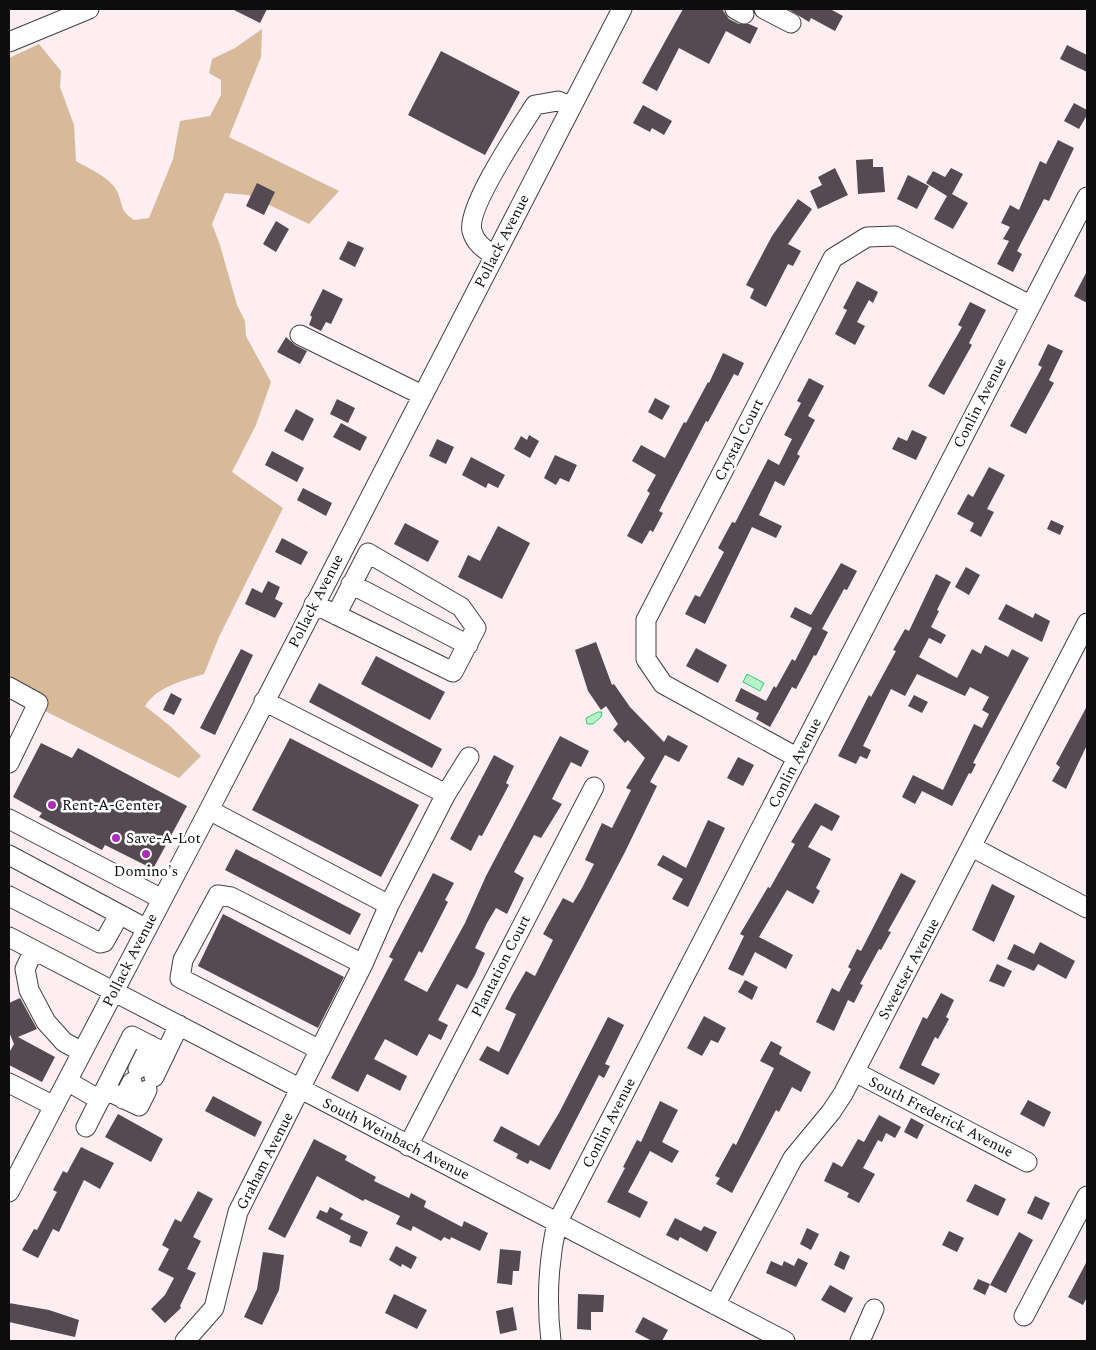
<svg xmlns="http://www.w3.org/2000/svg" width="1096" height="1350" font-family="Spectral,serif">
<rect width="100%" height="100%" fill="#feeef2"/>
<!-- forest -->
<path fill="#d7ba99" d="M262,29l-1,28 -32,80 110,54 -30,33 -61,-29 -23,-2 -13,31 8,21 17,60 8,16 1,15 25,46 -15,43 -24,47 51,36 -64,129 -15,37c-22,7 -46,12 -59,32l25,20 31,30 -22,22 -170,-85v-635l30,-14 22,27 -1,16 14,38 2,36c13,8 34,16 41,30 7,15 2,19 17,29l15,-2 24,-59 7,-38 30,-5 11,-21v-15l-12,-7 3,-14 23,-11z"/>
<!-- water -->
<path fill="#b5f3cb" stroke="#3fc773" d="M747,674l17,9 -4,8 -17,-9z
M598,712h4l-1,5 -8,7h-6l-1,-6z"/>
<!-- building -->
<path fill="#554a51" d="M232,9h35l-7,14z
M683,9h39l7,10 10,5h10l9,4 -8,16 -24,-13 -17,33 -30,-16 -22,43 -15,-8z
M788,9h42l13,7 -8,15 -24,-13 -2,4z
M1067,45l20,10v17l-27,-13z
M441,51l79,41 -35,63 -77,-40z
M1074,103l13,7v5l-8,14 -15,-8z
M643,105l29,16 -8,14 -12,-7 -2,4 -17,-9z
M1058,140l16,8 -25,53 -5,-2 -27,52 5,3 -9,18 -16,-8 12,-23 -6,-2 7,-12 -9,-4 9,-18 9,5 21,-49 6,3z
M873,159v8h10l2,25 -27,2 -2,-34z
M835,168l13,27 -30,14 -8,-18 12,-6 -4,-8z
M951,168l12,6 -11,20 16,9 -15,26 -19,-10 13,-23 -21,-13 7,-12 12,6z
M908,175l21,11 -12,23 -20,-10z
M257,183l18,9 -11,23 -18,-9z
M798,199l14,10 -24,35 13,7 -8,15 -5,-2 -22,43 -16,-9 4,-9 -8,-4 26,-49z
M276,221l13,8 -13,23 -13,-8z
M348,241l16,7 -9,19 -16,-8z
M1087,271v32l-13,-7z
M857,281l21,11 -5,11 -4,-3 -12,22 8,4 -10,19 -20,-11 12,-24 -4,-2z
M323,289l20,10 -12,25 -5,-2 -5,9 -12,-6 3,-8 -2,-2z
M970,302l16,8 -17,33 3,2 -28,50 -16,-9 34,-59 -4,-2z
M286,337l9,8 12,6 -7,13 -23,-12z
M1048,344l15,7 -14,29 5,3 -28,51 -16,-8 32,-59 -4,-2z
M723,353l21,10 -6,13 -4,-2 -26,48 -2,-1 -47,90 4,2 -10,19 -3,-2 -8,14 -15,-8 23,-43 -3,-2 9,-16 -24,-14 9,-16 24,13 19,-36 2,1 22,-41 1,1z
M809,378l15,8 -16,30 7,4 -18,34 3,2 -16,30 -9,-5 -16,34 23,11 -6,12 -24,-11 -47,97 -20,-10 10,-19 5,2 24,-45 -6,-4 14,-26 3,1 33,-64 11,6 13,-26 -8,-4 17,-32 -4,-2z
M655,398l15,8 -8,14 -14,-8z
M337,399l18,9 -7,15 -18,-9z
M296,409l18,10 -11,22 -19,-10z
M341,423l26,14 -7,14 -27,-14z
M912,430l15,7 -11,23 -24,-11 6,-12 9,4z
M529,435l10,6 -9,17 -16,-9 7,-13 6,4z
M437,439l17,8 -8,17 -17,-8z
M272,451l32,17 -7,14 -32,-17z
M555,455l22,10 -8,17 -9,-4 -4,7 -12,-7z
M471,457l34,18 -7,13 -10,-5 -2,5 -24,-13z
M989,467l16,8 -18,34 7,3 -13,25 -11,-6 4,-8 -17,-9 11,-20 5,3z
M303,488l29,15 -6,13 -29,-16z
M1051,520l13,6 -4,9 -13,-6z
M405,523l34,18 -11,21 -34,-18z
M498,526l32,17 -28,56 -44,-22 10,-22 12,6z
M282,538l26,14 -7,13 -26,-13z
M841,563l16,8 -10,19 -3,-1 -22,40 6,3 -12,24 -2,-1 -18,34 -4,-2 -22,40 -14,-8 3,-6 -24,-12 6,-13 25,13 8,-15 2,2 16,-29 3,2 17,-33 -22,-11 5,-10 16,8z
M966,567l14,8 -11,20 -14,-8z
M936,574l15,8 -14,28 2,1 -8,16 15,8 -5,9 -12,-6 -10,19 38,21 15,-29 9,5 4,-9 23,12 4,-8 17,9 -45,84 -11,21 3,1 -5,10 -2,-1 -17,33 -30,-15 -7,13 -13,-7 11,-22 30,15 31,-66 8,4 7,-14 -7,-4 7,-13 -19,-10 -5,9 -48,-22 -12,22 -14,-7 -28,57 8,4 -4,9 -7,-3 -4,8 -18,-8 31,-61 2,2 25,-46 -3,-1 12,-21 4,2z
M268,581l12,6 -5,12 8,4 -8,15 -30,-14 7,-16 10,5z
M1006,604l27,14 2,-5 15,8 -8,21 -44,-23z
M596,642l16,43 2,-1 16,23 34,35 4,-7 20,11 -9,16 -14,-7 -15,27 7,4 -32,66 -117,223 -29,-15 8,-14 12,6 17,-38 -11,-5 7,-14 14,-24 9,5 18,-36 -10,-6 20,-36 10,5 9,-15 12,-24 -9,-4 10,-22 7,-15 10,5 19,-38 -5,-2 19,-30 -17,-18 -3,3 -12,-13 5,-6 -12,-18 -5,4 -13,-19 -13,-41z
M696,648l31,17 -9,18 -32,-17z
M241,649l12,6 -38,80 -15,-7z
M376,656l69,36 -15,28 -69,-36z
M319,683l123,66 -10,19 -123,-66z
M171,693l11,6 -8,16 -11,-5z
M914,695l14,7 -6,11 -14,-7z
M1087,706v39l-21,44 -14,-8 8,-14 -4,-3z
M560,736l29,15 -8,16 -10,-5 -11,21 -8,16 10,5 -21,34 -7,-3 -20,37 10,6 -17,36 -11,-6 -9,15 -12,25 10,5 -10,22 -8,14 -10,-5 -19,36 10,5 -7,15 -12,-6 -12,22 -32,-17 -11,20 33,17 -7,15 -33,-17 -9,18 -27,-14 62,-119 -4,-2 44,-84 21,10 -9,17 3,2 -26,51 -3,-2 -15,29 23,12 38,-69 21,-47z
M290,738l129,67 -38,72 -129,-67z
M41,743l31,15 6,-10 109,58 -34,63 -48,-24 -3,5 -63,-33 3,-4 -29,-16z
M494,755l20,11 -8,17 3,2 -27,51 -3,-1 -8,16 -21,-12z
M738,757l16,8 -11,21 -16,-8z
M815,803l25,13 -8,15 -11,-6 -13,22 23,12 -15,29 4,3 -7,13 -26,-14 -28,47 34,18 -7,14 -31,-17 -12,24 -15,-7 16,-33 -4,-2 28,-47 2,1 25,-44 -4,-2z
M708,820l17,8 -37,79 -16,-8 11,-20 -26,-14 6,-10 23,13z
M236,849l125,65 -11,21 -125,-65z
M901,873l15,8 -28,50 3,1 -10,18 -2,-1 -19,35 3,1 -9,18 -6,-3 -14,31 -18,-9 16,-34 7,4 12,-23 -3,-2 9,-18 4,2z
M992,884l23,12 -21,46 -22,-12z
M223,914l121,63 -26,51 -120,-62z
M1040,942l35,19 -9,18 -28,-15 -4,7 -27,-12 7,-15 20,10z
M997,964l15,7 -8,16 -15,-6z
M745,980l13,7 -6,13 -14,-8z
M941,993l13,7 -8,17 3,2 -11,20 -3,-2 -14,28 19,9 -6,11 -35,-17 24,-51 4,2z
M20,998l17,31 -19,8 37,20 -13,25 -33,-17v-12l5,-9 -5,-12v-29z
M704,1016l22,12 -8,15 -7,-3 -9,16 -15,-8z
M608,1017l16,8 -19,39 5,2 -6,12 -5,-3 -49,95 -20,-10 -2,4 -12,-6 2,-4 -25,-13 8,-15 38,20 20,-33z
M771,1041l11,6 -3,7 32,18 -10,20 -9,-5 -13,25 -3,-2 -44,83 -16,-9 4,-6 -5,-2 18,-33 3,2 38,-77 -14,-7z
M213,1096l49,26 -7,15 -50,-26z
M1028,1100l23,12 -7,15 -24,-13z
M660,1101l18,9 -16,32 17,9 -7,12 -22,-12 -22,41 20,10 -8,16 -33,-16 18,-34 -2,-1 14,-27 4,2z
M118,1114l45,25 -12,23 -46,-25z
M879,1115l22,12 -6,11 -9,-5 -4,9 -4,-2 -15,28 12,6 -16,29 -12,-6 2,-4 -25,-12 9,-19 9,5 16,-28 6,3z
M911,1118l13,7 -7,14 -13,-7z
M314,1139l33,17 -2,4 31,17 -2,4 35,17 2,-5 15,8 -2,6 38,20 2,-6 24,12 -8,18 -29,-14 -1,3 -6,-3 -3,4 -28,-15 -2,5 -15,-7 4,-8 -35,-17 -2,2 -46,-25 -32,62 -17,-9z
M81,1147l33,16 -14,26 -16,-9 -25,52 -6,-3 -15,29 -16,-8 12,-21 3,1 20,-38 -4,-2 10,-19 4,2z
M975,1184l31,15 -8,17 -32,-15z
M198,1191l15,8 -20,38 8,4 -14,28 9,4 -16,33 1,2 -16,15 -14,-14 14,-14 9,-17 -16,-8 11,-21 -7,-4 13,-26 6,3z
M1035,1196l15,7 -8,17 -15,-7z
M330,1207l13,7 -3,5 28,13 -7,15 -12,-5 2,-6 -35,-18 4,-8 7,3z
M675,1218l26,13 3,-5 13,6 -10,20 -27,-15 -2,4 -12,-6z
M807,1228l12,6 -8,16 -11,-6z
M949,1231l15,7 -7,14 -15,-7z
M1019,1232l14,8 -27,53 -16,-8z
M396,1246l21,11 -6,12 -9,-5 -1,3 -12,-7z
M500,1249l21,2 -2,20h-6l-1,14 -15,-2z
M840,1251l10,5 -6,14 -10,-5z
M263,1252l21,3 -5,35 -17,35 -18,-8 13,-28z
M798,1258l10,5 -12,24 -30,-14 5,-12 11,5 2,-5 10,5z
M1087,1261v36l-4,8 -15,-8z
M978,1279l12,5 -5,11 -12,-6z
M830,1285l23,13 -8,15 -24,-13z
M394,1294l33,16 -10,19 -32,-16z
M578,1294l26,1 -1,17h-12v18l-14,-1z
M9,1303l40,7 30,10 -4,17 -66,-15z
M513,1307l4,23 -17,4 -4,-23z
M643,1317l25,13 -6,11h-10l-17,-9z"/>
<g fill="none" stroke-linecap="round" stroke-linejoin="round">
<defs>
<path id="minor" d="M735,9l9,5
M764,9l27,14
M9,42l80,-33
M494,255c-10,-6 -19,-12 -22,-24 -6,-23 49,-104 63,-126l23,-4 13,5
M300,335l122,60
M351,584l117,61
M314,604l139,68 23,-44 -15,-21 -93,-54 -32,62
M9,687l29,16 -29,60
M798,758l-135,-74 -17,-25v-39l187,-362 34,-21 28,-1 135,69
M446,794l23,-37
M209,810l180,95
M9,819l153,80
M972,847l115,61
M9,855l138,74
M9,896l91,47 4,-1 14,-25 5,-1
M9,937l776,404
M34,950l-9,19 4,21 17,32 18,20 18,10
M320,1050l-140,-72 3,-18 35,-65 13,2 132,67
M138,1069l12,-24
M855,1072l172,90
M154,1077l25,-52
M67,1081l33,19
M9,1083l45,23
M106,1090l33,16 8,-16
M123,1099l9,-17
M86,1127l46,-91 33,17
M408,1146l186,-359
M9,1192l200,-382 413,-801
M715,1305l78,-147 38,-46 12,-18 244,-471
M1024,1316l63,-120
M185,1341l29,-33 24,-96 125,-248 26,-59 57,-111 -182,-93
M551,1341c-5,-41 -3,-78 6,-118l530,-1026
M860,1341l14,-32"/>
</defs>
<!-- minor casing -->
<use href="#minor" stroke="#404040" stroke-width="21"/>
<!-- minor -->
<use href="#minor" stroke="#fff" stroke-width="19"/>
</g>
<!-- markers -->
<g fill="#ad2cb7" stroke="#fff" stroke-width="2">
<circle cx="52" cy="805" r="5"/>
<circle cx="116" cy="838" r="5"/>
<circle cx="146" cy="854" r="5"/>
</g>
<g text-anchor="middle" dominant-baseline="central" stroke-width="5" stroke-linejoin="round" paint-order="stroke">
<!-- street labels -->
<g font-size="15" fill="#0d0d0d" stroke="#fff">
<text transform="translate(502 241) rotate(-63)">Pollack Avenue</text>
<text transform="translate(980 403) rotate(-63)">Conlin Avenue</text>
<text transform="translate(739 440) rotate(-63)">Crystal Court</text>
<text transform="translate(316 601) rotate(-63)">Pollack Avenue</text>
<text transform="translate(795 763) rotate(-63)">Conlin Avenue</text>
<text transform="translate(130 960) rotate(-63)">Pollack Avenue</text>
<text transform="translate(501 966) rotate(-63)">Plantation Court</text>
<text transform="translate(909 969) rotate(-62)">Sweetser Avenue</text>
<text transform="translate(941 1117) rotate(27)">South Frederick Avenue</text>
<text transform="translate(609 1123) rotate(-63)">Conlin Avenue</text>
<text transform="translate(396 1139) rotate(27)">South Weinbach Avenue</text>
<text transform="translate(265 1161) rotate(-63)">Graham Avenue</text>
</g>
<!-- poi labels -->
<g font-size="15" fill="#0d0d0d" stroke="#fff" text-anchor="start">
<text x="62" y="805">Rent-A-Center</text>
<text x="126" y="838">Save-A-Lot</text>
<text x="146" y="871" text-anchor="middle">Domino's</text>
</g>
</g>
<!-- border -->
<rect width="1096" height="1350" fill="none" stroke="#0d0d0d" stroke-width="20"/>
</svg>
